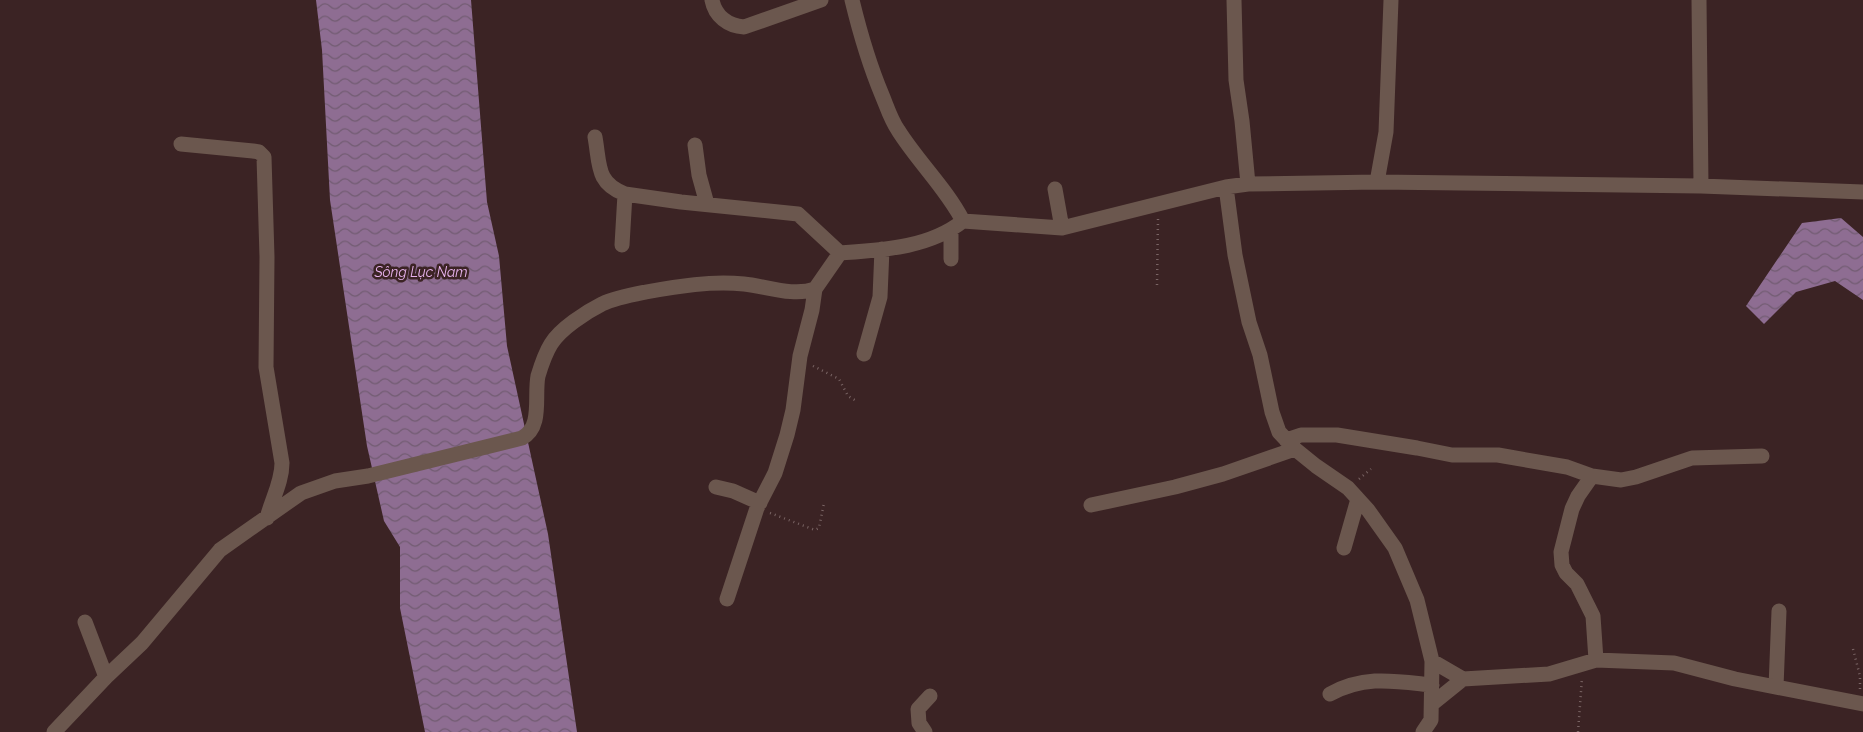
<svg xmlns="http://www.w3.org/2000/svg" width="1863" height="732" font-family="Raleway,sans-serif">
<defs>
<pattern id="water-waves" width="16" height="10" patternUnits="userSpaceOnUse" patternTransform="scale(1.25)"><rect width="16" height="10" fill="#8e6d92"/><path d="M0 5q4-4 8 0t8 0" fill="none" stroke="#725c72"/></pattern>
</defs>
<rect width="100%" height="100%" fill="#3b2324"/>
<!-- water -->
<path fill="url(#water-waves)" d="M316,0h155l16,202 12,54 8,90 41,188 29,198h-152l-25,-124v-61l-16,-26 -17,-75 -37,-246 -8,-150z
M1841,218l22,19v63l-28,-19 -39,11 -32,32 -18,-18 56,-83z"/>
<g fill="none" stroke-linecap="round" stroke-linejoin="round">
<!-- path -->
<path stroke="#796464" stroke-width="2.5" stroke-dasharray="1 4" stroke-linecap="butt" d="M1157,285l1,-66
M813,366l26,13 9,17 10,6
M1359,479l12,-10
M770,513l45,17 4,-2 5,-25
M1853,649l7,27v14
M1578,732l4,-54"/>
<!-- minor -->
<path stroke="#6b574e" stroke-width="15" d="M712,0c3,16 16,26 32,27l77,-27
M852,0c8,33 17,64 30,95 5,12 9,25 16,35 20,32 48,58 65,91
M1234,0l2,80 6,41 6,63
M1699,0l2,186
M595,137c5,28 1,46 30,57l56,8 117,12 42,39
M181,144l72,7 6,1 5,5 3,100 -1,110 16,96c0,19 -10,36 -15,55
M695,145l4,30 8,29
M1377,182l9,-50 5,-132
M1226,187l9,68 14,67 11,33 12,57 7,20 16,17 21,17 32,22 20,22 27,38 22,52 15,61 -1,59 -8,12
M1055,189l7,39
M622,245l3,-51
M951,259v-28
M864,354l16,-57 2,-48
M1286,440l15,-5h36l80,13 35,7h46l69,12 25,9
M716,487l17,4 27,12
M1091,505l84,-18 48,-13 72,-25
M1344,548l14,-49
M727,599l30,-91 18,-35 12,-38 6,-25 7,-54 12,-46 3,-21
M85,622l21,55
M1596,660l-3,-44 -16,-32 -11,-11 -4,-8 -1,-13 11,-43 6,-13 14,-20 29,4 15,-3 56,-19 70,-2
M1432,661l31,18
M1776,687l3,-76
M1330,694c35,-19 64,-13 102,-9
M1432,704l31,-25 86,-5 47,-14 78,3 61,16 128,25
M54,732l52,-55 36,-34 78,-93 81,-57 34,-12 33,-5 154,-38c21,-11 12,-42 16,-62 3,-10 8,-24 13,-32 9,-15 35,-32 51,-40 13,-6 29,-9 44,-12 33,-6 64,-11 98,-8 22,2 49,13 71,5l25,-36c42,-3 89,-5 123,-32l99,7 164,-41 22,-3 129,-2 324,4 162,6
M925,732l-6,-9 -1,-14 12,-13"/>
</g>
<g text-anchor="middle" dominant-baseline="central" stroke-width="5" stroke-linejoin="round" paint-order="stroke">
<!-- water labels -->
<g font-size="14" font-style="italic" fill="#e8b3ee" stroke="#3b2324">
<text x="421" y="272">Sông Lục Nam</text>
</g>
</g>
</svg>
